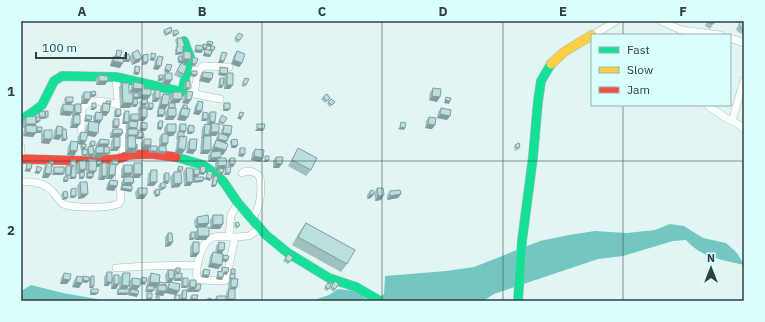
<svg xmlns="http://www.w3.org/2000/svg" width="765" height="322" font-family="'IBM Plex Sans',sans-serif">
<rect width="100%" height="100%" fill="#e1f6f4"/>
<!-- water -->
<path fill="#74c6c2" d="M670,224l14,2 19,12 23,5 11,10 7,12c-21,-5 -44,-8 -58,-25l-13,1 -50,15 -25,3 -104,35 -11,7h-172l18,-6 9,-6 18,2 11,9h7l10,-6 1,-18 61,-5 28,-4 66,-26 29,-6 26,-4 32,2 28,-3z
M31,285l32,8 45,8h-87v-10z"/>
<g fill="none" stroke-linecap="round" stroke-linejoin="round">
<defs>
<path id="street" d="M661,21l20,9 39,5
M593,35l23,-14
M730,38l14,5
M188,69l10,2 -4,23
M198,71l5,-5 26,1
M116,77l2,25 4,16 1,38
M185,92l35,7
M707,105l19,13 12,6 6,5
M732,121l12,-41
M81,130l1,-21c8,-12 25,-7 37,-4
M21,147v13
M242,173c6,-4 14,-1 18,4 2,15 1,30 -8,42
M21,182c12,-1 24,1 32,10 3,4 6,9 10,12 9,4 48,5 56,-1l2,-3 -3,-41
M229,237l2,-22 7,-12
M235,237c-23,-1 -29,-3 -36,21 -2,7 -3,13 -2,20l4,2 22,1 3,-1 9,-43 14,-1 11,-8
M116,268l32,-2 49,-1"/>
<path id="fast" d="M21,120l12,-8 9,-7 12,-24 8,-5 54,1 66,15 8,-35 -6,-16
M176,157l27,8 10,7 10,9 15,22 28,32 22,18 41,25 27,9 24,14
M518,301l4,-60 11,-84 5,-56 3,-20 10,-17"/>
<path id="slow" d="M551,64l13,-12 28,-17"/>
<path id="jam" d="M21,159l68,2 29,-2 11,-4 22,-1 25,3"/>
</defs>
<!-- street casing -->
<use href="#street" stroke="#abbbba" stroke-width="8"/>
<!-- fast casing -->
<use href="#fast" stroke="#abbbba" stroke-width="10"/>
<!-- slow casing -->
<use href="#slow" stroke="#abbbba" stroke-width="10"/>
<!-- jam casing -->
<use href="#jam" stroke="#abbbba" stroke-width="10"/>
<!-- street -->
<use href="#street" stroke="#fafefd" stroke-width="7"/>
<!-- fast -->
<use href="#fast" stroke="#16e098" stroke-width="9"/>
<!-- slow -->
<use href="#slow" stroke="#ffcf43" stroke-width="9"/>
<!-- jam -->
<use href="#jam" stroke="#f24e42" stroke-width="9"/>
</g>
<!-- wall -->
<path fill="#a0c0be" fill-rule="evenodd" d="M707,21h8l-5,8 -5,-3z
M744,21v14l-6,-3 -2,-3 3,-5z
M164,30l7,3 -6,3 -2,-4z
M173,31l4,4 -4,2 -1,-3z
M239,33l4,2 -5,8 -4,-3z
M177,38l6,10 -1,6 -7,1v-5l2,-3 -2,-7z
M208,41l4,5 2,4 -4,7 -7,-1 2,-6h-2l-2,3 -7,-1 1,-4 1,-3 6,1 1,-2h3zM207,46l3,1 -1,3 -3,-1 1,-1z
M117,50l3,8h3l1,-3 6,2 2,-4 10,5 -3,4 -7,3 -2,-5 -1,2h-6v-1l-3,7 -10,-2 1,-5 3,-5h1l1,-4z
M184,51l7,8 -3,4h-10l-1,-5 2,-2h2z
M237,51l5,12 -3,4 -8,-3 3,-9z
M222,52l2,9 -1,2h-5l3,-9z
M143,55l4,9 -5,1v-8z
M158,56l3,10 -3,4 -5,-1 2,-9z
M181,63l3,11 -4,4 -6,-3 4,-7z
M135,66l4,7 -1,2 -5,-1 1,-5z
M220,67l7,7 -2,2 -7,-1 1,-5z
M203,72l9,7 -3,4 -10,-2 1,-5z
M165,73l4,12h-7v-5l-1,1h-3v-4l1,-2 4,1z
M227,73l3,16h-6v-11z
M99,75l6,10h-9v-6z
M220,78l2,10h-4l1,-8z
M245,78l1,7 -1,2 -4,-1z
M186,81l4,7 -2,2h-4l1,-7z
M134,82l10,7 7,6 -3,4h-1l-1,6 -5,1 3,15h-6l-1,1 -1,7 2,3 4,7h-6v-1h-1l1,15h-3v-1v1h-8v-13l1,-1h-1v-5l1,-2v-6l1,-2h-5l1,-11 2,-2 4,5 2,-2h7v-6l2,-2 -1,-4 2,-2 4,-1h-7v-1l-1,1 -1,8h-4l-1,-2 -1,3h-10l-1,-21 3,-4 7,10 4,1v-1h5l-8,-1 1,-5z
M433,88l4,14 -8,-2 1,-8z
M155,90l5,8 3,-4 5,10 1,-1h1v-7l3,-4 6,11h-4l1,13 -3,4h-8v-8l3,-3v-4l-3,5 -2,7h-6v-7l2,-2h-1l2,-9 -3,3h-5v-8z
M187,91l1,13 -6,-1 2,-7z
M84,92l7,1v-1l3,5h-3l-4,7h-6v-8z
M66,97l7,5 -2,2 -5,1 8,1 1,-2 4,11 -2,13h-7l1,-9 2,-2h-1v-3l-2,2 -10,-1v-6l3,-5h2l-1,-5z
M323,97l7,1 -5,5 -4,-4z
M106,101l3,11 -3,4 -3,-1 -1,5 -3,4 -4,13 -8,-1 -3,8 2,3 -1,2 -4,1 -1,-4 2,-1 -4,-1 -4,12 -7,-1 1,-9 3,-5 6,1 1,-6 3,-4h4l1,-6 3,-4 -5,-1 1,-4 1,-2 4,7h3v-6l3,-4h4v-4l3,-5 2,1z
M198,101l4,10 -3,4 -6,-1 2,-8z
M328,102h7l-5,5 -3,-3z
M149,103l4,5 -1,2h-5v-5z
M224,103l4,8h-5v-6z
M183,105l5,12 -3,4 -8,-1 2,-8z
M441,108l9,8 -3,4 -10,-2 1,-6z
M116,109l5,6 -2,2h-5v-6z
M45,111l2,8h-3v-1v1h-4l-2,4h-2l-1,3 1,2 1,-1 5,4 -1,2h-5l-3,4 -10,-1 1,-8h-1v-7l3,-4h12v-3l1,-2h6z
M203,112l5,3 2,-3 4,12h5l-1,-1 4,-8 2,8 -1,3 -4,-2 -3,12h-7l2,14 -3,4h-8l1,-14 1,-1h-1l1,-11 3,-4h2v-4l-1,1h-5l1,-7z
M429,117l3,12 -7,-1 1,-7z
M114,119l5,7 -1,2h-6v-7z
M159,121l3,7 -1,2 -4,-1v-6z
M141,122l6,7 -2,2h-6l1,-6z
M167,124l6,12h-5v7l-2,3v6l-2,2 -7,-1v-2l-1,2h-7v-5l-1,2h-7v-7l3,-4 7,6v1l6,2 2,-2v-8l3,-4h2v-6z
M180,124l6,7 -2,2v4l1,13 -3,4 -7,-1 2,-13h-1l1,-6 1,-2 1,-6z
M189,125l3,9h-5v-6z
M224,125l7,9 -5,9v7l-3,5 -2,-1 -1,4 7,7 -3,5 -1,3 -1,2 -4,-1v-4h-3v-7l1,-1h-8v-6l3,-4 1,-1h-1l2,-6 3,-4v-3l3,-5 2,1v-4z
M57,126l5,3 5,10 -2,2h-4v-4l-2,3 -6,-1 1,-8z
M113,129l7,8 -3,14h-7l1,-10 2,-3h-3v-5z
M44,130l5,14 -8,-1v-9z
M100,139l7,8 1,8h-5l-2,3h-8v-3l-1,1 -5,1v-2l-1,1 -4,1 -1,-5 1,-2 5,-1 1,-2h1v-4l2,-2 3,9 2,-3v-3z
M190,139l3,15 -7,-1 1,-10z
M231,140l5,8h-5l-1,-6z
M515,145l5,2 -1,2 -4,2 -1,-4z
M240,148l3,9 -5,-1 1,-6z
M298,148l13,22 -5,6 -18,-10 6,-11z
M255,149l8,9 -3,4 -9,-2 1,-7z
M276,157l3,11h-6v-7z
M230,158l3,9 -5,-1v-6z
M89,159l8,2 10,6 5,-7 4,8 -1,7 -3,4h-6v-2l-2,3h-6l1,-13h-3l-3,10 -2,2 -5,-1v-8l-2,2v5l-1,2h-4v-5h-2l-1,-9 3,-4 7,5v-3z
M71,160l5,17 -1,2h-6l1,-3 -2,1v3l-1,2h-4v-3l2,-2 -1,-9 2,-2h4v-4z
M50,161l2,6 -4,11h-6l2,-11 3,-4h2z
M134,163l8,11 -3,4h-5v4l-3,4v6l-11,-2 1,-4v-4l3,-4h-3v-9l3,-4 8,1z
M179,166l2,7 -2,14 -8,1 -1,-11 4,-5h3v-3z
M201,166l3,9 -5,-1 -2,3 7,3 -2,2h-9l-3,4h-6l-1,-14 3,-4 7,2 1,-1h6z
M54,167l9,8h-11l1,-6z
M226,167l3,8h-5l1,-6z
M151,170l3,16h-7l1,-12z
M165,173l4,8 -1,3 -3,-1 -1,6 -4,2 -2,-5 2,-2 3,-1v-8z
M214,176l2,9 -1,2h-4l1,-8z
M110,180l4,11 -8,-1 1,-6z
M80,182l4,16 -6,1 -1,-13z
M138,188l6,11h-8l-1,-7z
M377,188l4,12 -6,1 -1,-8z
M71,189l5,7 -2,2h-4v-7z
M155,190l4,6 -4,1 -2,-5z
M370,191l4,3 -3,4 -4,1v-4z
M390,191l8,7 -11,2v-5z
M63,192l5,5 -1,2 -5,1 -1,-6z
M213,215l10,9 -3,5h-10v-9z
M197,217l12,6 -3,4h-3l3,13h-11v-8l3,-4h-3l-1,-7z
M235,223l4,4 -3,2 -2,-3z
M306,223l41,41 -6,8 -49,-27 8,-14z
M191,232l2,8h-4v-6z
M168,233l5,9 -3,4 -5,1v-10z
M193,242l3,15h-6v-10z
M219,242l3,12 6,6 -2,2 -4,-1 -4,8 -10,-2 2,-11 3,-4 2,1 1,-7z
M288,254l5,3 -5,7 -5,-3z
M222,267l5,8 -3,-1 -2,6 -6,-1 1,-5 1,-3 3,1v-3z
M176,268l4,4 -1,1 2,8h-7v-2l-3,4 8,8 -3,4 -11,-2 -2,3 -8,-1v-6l1,-1 -2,-1v3l-2,2h-7l3,-14 3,-5 8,9 7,1 -1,-8 3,-5 6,5v-5zM166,283h3l-3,5z
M204,269l5,6 -1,3 -7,-1 1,-6z
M231,269l4,5v5l2,8 -2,3 -1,11h-20v-1l3,-4h9v-3l2,-4v-6l1,-2v-4l1,-1v-5z
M107,272l5,6 2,-3 5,9 -3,5h-5v-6l-3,3h-4v-9z
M64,273l3,11h-7l1,-6z
M123,273l4,16h2v-7l3,-4 5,12v7l-9,-2 1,-3 1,-2h-1v3l-2,2h-10v-4l1,-2h1l1,-12z
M77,276l10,7 -5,-1 -3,6 -7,-1 2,-7z
M91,276l2,12h-4v-10z
M183,278l5,6 2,-4 6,4 4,6 -2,2h-11l-3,9 -4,-1 1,-8 2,-2h4v-4l-1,2h-5v-8z
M335,281l4,3 -5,8 -4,-3z
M328,283l3,2 -4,6 -3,-2z
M91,289l5,6h-6v-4z
M147,293l4,7h-5v-5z
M175,295l4,6h-5v-4z
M192,295l4,6h-6v-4z"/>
<!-- shaded-wall -->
<path fill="#829c9b" d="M172,31l-1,2 -6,3 1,-2z
M179,33l-2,2 -4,2 1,-2z
M207,43l5,2 -1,2 -5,-1z
M203,48h4l-1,2h-5z
M196,50h7l-2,3 -7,-1z
M183,52l-1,2 -7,1 2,-2z
M204,53l7,2 -1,2 -7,-1z
M142,58l-3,4 -7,3 3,-5z
M151,58h4l-1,3 -5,-1z
M130,59l-1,3h-6l2,-2z
M184,59h7l-3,4h-10l1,-2h3z
M220,60l4,1 -1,2h-5z
M234,60l8,3 -3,4 -8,-3z
M113,61l10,2 -3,5 -10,-2z
M143,62h5l-1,2 -5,1z
M192,63l4,1 -1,2 -5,-1z
M156,65l5,1 -3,4 -5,-1z
M165,69l5,2 -2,2 -4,-2z
M135,72l4,1 -1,2 -5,-1z
M220,73l7,1 -2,2 -7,-1z
M191,74l6,1 -2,2 -5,-1z
M202,77l10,2 -3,4 -10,-2z
M159,78l4,1 -2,2h-3z
M165,80h7l-3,5h-7z
M99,81h9l-3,4h-9z
M220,85l3,1 -1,2h-4z
M227,85h6l-3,4h-6z
M133,88l9,1 -3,4 -9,-1z
M186,88h4l-2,2h-4z
M92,95h4l-2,2h-4z
M141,95h10l-3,4h-10z
M432,96l8,1 -3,5 -8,-2z
M134,97h5l-1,2h-6z
M155,98h5l-3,4h-5z
M84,99h6l-3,5h-6z
M173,99h9l-3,4h-9z
M186,99l5,1 -3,4 -6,-1z
M445,100l5,1 -1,3 -5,-1z
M66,102h7l-2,2 -6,1z
M123,103h10l-3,5h-10z
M148,103l-2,2 -6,1 2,-2z
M138,104l-2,3h-4l1,-2z
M161,104l7,1 -3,5 -7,-2z
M92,107l4,1 -2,2h-4z
M149,108h4l-1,2h-5z
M224,109h6l-2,2h-5z
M196,110l6,1 -3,4 -6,-1z
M63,111l10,1 -3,4 -10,-1z
M102,111l7,1 -3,4 -7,-1z
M75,112l6,1 -3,4 -4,-2 -1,2h-1z
M158,114l6,1 -1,2h-6z
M440,114l10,2 -3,4 -10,-2z
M116,115h5l-2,2h-5z
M180,115l8,2 -3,4 -8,-1z
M168,116h8l-3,4h-8z
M239,116l3,1 -1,3 -4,-2z
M40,117h5l-1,2h-6z
M141,117h6l-3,4h-6z
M86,119l5,1 -2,2 -5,-1z
M203,119h5l-2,2h-5z
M95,120h7l-3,5 -7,-1z
M131,120h8l-3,5 -7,-2z
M36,121h4l-2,2h-4z
M210,121l5,1 -3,4v-3l-2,3h-3z
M124,122h5l-2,2h-5z
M26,124h10l-3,4 -7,-3 -2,3h-1z
M73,124h7l-3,4h-7z
M428,124l7,1 -3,4 -7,-1z
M114,126h5l-1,2h-6z
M129,127l8,1 -3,5 -6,-4 -2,3z
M158,127l4,1 -1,2 -4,-1z
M400,127l5,1 -1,2 -6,-1z
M141,128l6,1 -2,2h-6z
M257,128l7,1 -1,2h-8z
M37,131h5l-1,2h-5l-3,4 -10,-1 3,-4 10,1z
M88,131l10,2 -3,4 -10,-2z
M180,131h6l-2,2h-6z
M167,132h9l-3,4 -9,1z
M188,132h6l-2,2h-5z
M211,132h8l-3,4h-12l-2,3h-1l3,-5 5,1z
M123,133l-3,4 -10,1 3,-4z
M223,133l8,1 -3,4h-8z
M56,135h6l-3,5 -6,-1z
M128,135h10l-3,4 -7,-3 -2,3h-1z
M137,137h7l-2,2h-6z
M44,139h8l-3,5 -8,-1z
M63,139h4l-2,2h-4z
M218,139l9,2 -3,5 -9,-2z
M80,140l6,1 -3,4 -6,-1z
M162,143h6l-3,5 -6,-1z
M99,144h10l-3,5 -10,-1z
M144,145h7l-3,5h-7z
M238,145l-2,3h-5l1,-2z
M86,147l-1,2 -4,1 1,-2z
M114,147h6l-3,4h-7z
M214,147l12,3 -3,5 -12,-4z
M128,148h8l-3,5h-8z
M178,148l7,2 -3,4 -7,-1z
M189,149l7,1 -3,4 -7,-1z
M70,150l7,1 -3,5 -7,-1z
M203,150h8l-3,4h-8z
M135,151h2l-1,2h-3z
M150,151h7l-1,2h-7z
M159,151l7,1 -2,2 -7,-1z
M96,153h14l-2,2h-5l-2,3h-8z
M88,154l-2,2 -4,1 1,-2z
M89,154h5l-2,2 -5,1z
M240,154h5l-2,3 -5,-1z
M254,156l9,2 -3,4 -9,-2z
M221,157l-3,4v-3l-2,4h-8l3,-4z
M265,160h4l-2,2h-4z
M276,163l6,1 -3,4h-6z
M97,164h4l-2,3h-4z
M230,164h5l-2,3 -5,-1z
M227,165l-3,5 -5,-2 -1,2h-3l3,-4z
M26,169h5l-1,3 -6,-1z
M86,169l-3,5 -3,-2 -1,2h-2l3,-4z
M36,171l4,1 -1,2 -5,-1z
M89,171h7l-3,4 -5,-2 -2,2z
M200,172l5,1 -1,2 -5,-1z
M219,172l4,1 -1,2 -4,-1z
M45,173l6,1 -3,4h-6z
M54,173h10l-1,2h-11z
M124,173h8l-3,4 -8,1z
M226,173h4l-1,2h-5z
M134,174h8l-3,4h-8z
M194,174l5,1 -2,2h-5z
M109,175h6l-3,4h-6z
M87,176l6,1 -2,2 -5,-1z
M102,176h5l-3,4h-6z
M71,177h5l-1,2h-6z
M80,177h4l-1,2h-4z
M206,177l5,2 -1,2 -6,-2z
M64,180h4l-1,2h-4z
M204,180l-2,2 -9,1 2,-2z
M165,181h4l-1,3 -5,-1z
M134,182l-3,4h-9l2,-3z
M150,182h7l-3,4h-7z
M187,182h6l-3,4h-6z
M182,183l-3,4 -8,1 3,-4z
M109,185l8,1 -3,5 -8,-1z
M212,185h4l-1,2h-4z
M166,187l-2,2 -4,2 2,-3z
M122,188l10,2 -1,2 -11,-2z
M81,194h7l-4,4 -6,1z
M147,194l-3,5h-8l3,-4z
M160,194l-1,2 -4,1 1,-2z
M374,194l-3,4 -4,1 3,-4z
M401,194l-3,4 -11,2 3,-4z
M384,195l-3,5 -6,1 3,-5z
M71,196h5l-2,2h-4z
M68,197l-1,2 -5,1 2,-2z
M209,223l-3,4 -11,1 3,-4z
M223,224l-3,5h-10l3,-4z
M198,236h11l-3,4h-11z
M191,238h4l-2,2h-4z
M168,242h5l-3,4 -5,1z
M218,250h6l-3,5 -6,-1z
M193,253h6l-3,4h-6z
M222,259l6,1 -2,2 -5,-1z
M211,263l11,2 -4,4 -10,-2z
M224,272h4l-1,3 -5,-1z
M203,275h6l-1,3 -7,-1z
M218,277h5l-1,3 -6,-1z
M174,278l-3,5h-5l3,-4z
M182,278l-1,3h-7l1,-2z
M63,279l7,1 -3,4h-7z
M83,280l6,1 -2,2 -6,-1z
M76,282l6,1 -3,5 -7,-1z
M107,282h5l-4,4h-4z
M142,282h4l-1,3 -5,-1z
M150,282l9,1 -3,5 -10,-1z
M114,284h5l-3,5h-5z
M122,285l7,1 -3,4h-7z
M132,285l8,1 -3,4h-8z
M91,286h3l-1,2h-4z
M183,286h5l-2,2h-5z
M190,287h6l-4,5h-5z
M231,287h6l-3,4h-6z
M168,288l11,3 -3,4 -11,-2 -2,3 -8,-1 3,-4h8z
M147,290h7l-2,2h-7z
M194,290h6l-2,2h-6z
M91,293h7l-2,2h-6z
M118,293h11l-2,2h-10z
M130,293l8,1 -1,3 -9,-2z
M147,298h5l-1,2h-5z
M182,298l4,1 -2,2 -4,-1z
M192,299h5l-1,2h-5z
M228,299h7l-1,2h-7z"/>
<!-- building -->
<path fill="#badfdd" stroke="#829c9b" d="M708,21h7l-2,3 -5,-2z
M742,21h2v8l-3,-1 -2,-4z
M171,27l1,4 -6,3 -2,-4z
M177,30l2,3 -5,2 -1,-4z
M239,33l4,2 -3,5 -5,-2z
M177,38h5l3,8h-2v6l-6,1 -1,-6h2z
M208,41l5,1 -1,3 -5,-2z
M203,44l4,1v3h-4z
M196,45l7,1v4h-7z
M211,46l4,1 -1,3 -4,-1z
M205,49l7,2 -1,4 -7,-2z
M117,50l5,1 -2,6 -4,-1z
M138,50l4,8 -7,2 -3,-7z
M184,51l7,1v7h-7z
M237,51l8,3 -3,9 -8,-3z
M222,52l5,1 -3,8 -4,-1z
M151,53l5,1 -1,4h-4z
M129,54l1,5 -5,1 -1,-5z
M148,54v8h-5v-7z
M114,56l10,2 -1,5 -10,-2z
M158,56l5,1 -2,9 -5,-1z
M179,56h3v5h-3z
M193,57l5,2 -2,5 -4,-1z
M181,63l6,3 -3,8 -7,-3z
M167,64l5,1 -2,6 -5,-2z
M135,66l5,1 -1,6 -4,-1z
M220,67l8,1 -1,6 -7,-1z
M192,71h5v4l-6,-1z
M203,72l10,1 -1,6 -10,-2z
M165,73h7v7h-7z
M227,73h6v12h-6z
M99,75l9,1v5h-9z
M159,75h4v4l-4,-1z
M220,78h4l-1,8 -3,-1z
M245,78l4,1 -3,6 -3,-2z
M186,81h4v7h-4z
M134,82l10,2v5h7v6h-10l1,-6 -9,-1z
M122,83h7v10h4v10h-10z
M433,88l8,1 -1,8 -8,-1z
M155,90h5v8h-5z
M95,91l1,4h-4l-1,-3z
M187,91l6,1 -2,8 -5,-1z
M84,92h7l-1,7h-6z
M173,92h9v7h-9z
M133,93h6v4h-5z
M163,94l7,1 -2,10 -7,-1z
M327,94l3,4 -3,3 -4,-4z
M66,97h7v5h-7z
M446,97l5,1 -1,3 -5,-1z
M133,99h4l1,5 -5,1z
M147,99l1,4 -6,1 -1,-4z
M331,99l4,3 -3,3 -4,-3z
M106,101h5l-1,4v-1h-4z
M198,101l5,1 -1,9 -6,-1z
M92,103h4v5l-4,-1z
M103,103l7,1 -1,8 -7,-1z
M149,103h4v5h-4z
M169,103h6v5h-6z
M224,103h6v6h-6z
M63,104l11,1 -1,7 -10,-1z
M75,104h6v9l-6,-1z
M183,105h4l1,4 -5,-1z
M140,106h6v2h-5l-1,2z
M141,108h6v9h-6z
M159,108l6,1 -1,6 -6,-1z
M168,108h8v8h-8z
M182,108l8,1 -2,8 -8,-2z
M441,108l10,2 -1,6 -10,-2z
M116,109h5v6h-5z
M45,111h3v6h-2z
M45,111v6h-5l-1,-5z
M125,111h4v11h-5z
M96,112l7,1 -1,7h-7z
M203,112l5,1v6h-5z
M210,112h6l-1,10 -5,-1z
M240,112l4,1 -2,4 -3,-1z
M131,114h8v6h-8z
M74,115h6v9h-7z
M86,115l6,1 -1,4 -5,-1z
M222,115l5,3 -3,5 -5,-2z
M36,116v8h-10v-7z
M36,117h4v4h-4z
M429,117l7,1 -1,7 -7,-1z
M114,119h5v7h-5z
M89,121l10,2 -1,10 -10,-2z
M129,121l9,1 -1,6 -8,-1z
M159,121h4l-1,7 -4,-1z
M141,122l6,1v6l-6,-1z
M401,122l5,1 -1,5 -5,-1z
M212,123l7,1v8h-8z
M167,124h9v8h-9z
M180,124h6v7h-6z
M205,124l6,1 -2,10 -5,-1z
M257,124h8l-1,5 -7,-1z
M26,125l11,1 -1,7 -10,-1z
M189,125l5,1v6h-6z
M224,125l8,1 -1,8 -8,-1z
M57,126l6,1 -1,8h-6z
M37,127h5v4h-5z
M62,129h4l1,10h-4z
M113,129h9l1,4 -10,1z
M128,129h10v6h-10z
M44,130h8v9h-8z
M81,132l7,1 -2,8 -6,-1z
M138,132h5l1,5h-7z
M178,132h6v5l-4,-1 -2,2z
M219,133l9,3 -1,5 -9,-2z
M162,134h6v9h-6z
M128,136h7l1,12h-8z
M180,136l7,1 -2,13 -7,-2z
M204,136h7v14h-8z
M114,137h6v10h-6z
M100,139l9,1v4h-10z
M144,139h7v6h-7z
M190,139h7l-1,11 -7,-1z
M237,139l1,6 -6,1 -1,-6z
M216,140l12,4 -2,6 -12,-3z
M71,141l7,1 -1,9 -7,-1z
M91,141h4v5l-4,-1z
M519,143l1,4 -3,1 -2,-3z
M82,144h4v3l-4,1z
M137,144v7h-2l1,-3v-3z
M93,146l1,8h-5l-1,-7z
M104,146v7h-8v-6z
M151,146h6v5h-7z
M159,146h7v6l-7,-1z
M104,147h5l1,6h-6z
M240,148h5v6h-5z
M298,148l19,10 -6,12 -19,-10z
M87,149l1,5 -5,1 -1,-5z
M255,149l9,1 -1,8 -9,-2z
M221,151v6l-10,1v-6z
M265,156h4v4h-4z
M276,157h7l-1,7 -6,-1z
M218,158h8l1,7 -9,1z
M230,158h5v6h-5z
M89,159l8,1 -1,11h-7z
M71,160h5v17h-5l1,-11h2l-3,-1z
M86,160v9l-6,1 -1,-9z
M101,160v4h-4l-1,-3z
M112,160h6v5h-2v-1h-4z
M50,161h3v5h-1v-2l-2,-1z
M27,163l5,1 -1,5h-5z
M47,163l5,1 -1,10 -6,-1z
M102,163h5v13h-5z
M134,163h8v11h-8z
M110,164h6l-1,11h-6z
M124,165h8v8h-8z
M37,166l5,2 -2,4 -4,-1z
M66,166h5l-1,9h-4z
M179,166l4,1 -1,4 -4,-1z
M201,166l5,1 -1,6 -5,-1z
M54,167h10v6h-10z
M226,167h5l-1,6h-4z
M186,168h7v14h-6z
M219,168l5,1 -1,4 -4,-1z
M194,169h6l-1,6 -5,-1z
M151,170h6v12h-7z
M208,171l5,1 -2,7 -5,-2z
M80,172l5,1 -1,4h-4z
M174,172h7l1,11 -8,1z
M88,173h5v4l-6,-1z
M165,173h4v8h-4z
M214,176h4l-2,9h-4z
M64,177h4v3h-4z
M124,177h9l1,5 -10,1z
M194,177h10v3l-9,1z
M110,180l8,1 -1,5 -8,-1z
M80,182h7l1,12h-7z
M164,182l2,5 -4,1 -2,-4z
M122,185l10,1v4l-10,-2z
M76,188v8h-5v-7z
M138,188h9v6l-8,1z
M377,188h6l1,7 -6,1z
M159,189l1,5 -4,1 -1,-5z
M373,190l1,4 -4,1v-4z
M400,190l1,4 -11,2v-5z
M67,191l1,6 -4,1 -1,-6z
M208,215l1,8 -11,1 -1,-7z
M213,215h10v9l-10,1z
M238,222l2,3 -2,2 -3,-4z
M306,223l49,27 -8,14 -49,-27z
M198,227h11v9h-11z
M191,232h4v6h-4z
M168,233h4l1,9h-5z
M193,242h6v11h-6z
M219,242l6,1 -1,7h-6z
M213,252l10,2 -1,11 -11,-2z
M288,254l5,3 -3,5 -5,-3z
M223,255l6,1 -1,4 -5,-1z
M222,267l7,1 -1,4h-4l-1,5h-5v-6l4,1z
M176,268h4v4h-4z
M204,269l6,1 -1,5h-6z
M231,269h4v5l-4,-1z
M168,270h6v8l-5,1z
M107,272h5v10h-5z
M64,273l7,1 -1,6 -7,-1z
M123,273h7l-1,13 -7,-1z
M151,273l9,2 -1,8 -9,-1z
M182,273v5l-7,1v-5z
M230,274h5v5h-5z
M114,275h5v9h-5z
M77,276l6,1 -1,6 -6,-1z
M83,276l6,1v4l-6,-1z
M91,276h3v10h-3z
M142,277l5,1 -1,4h-4z
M132,278l9,1 -1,7 -8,-1z
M183,278h5v8h-5z
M231,278l7,1 -1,8h-6z
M190,280h6v7h-6z
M335,281l4,3 -4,5 -4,-2z
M159,282l7,1v2h-7z
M170,282l10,2 -1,7 -11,-3z
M328,283l3,2 -2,4 -4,-2z
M196,284h5l-1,6h-6l2,-3z
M158,285h8v6h-8z
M147,286h7v4h-7z
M91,289h7v4h-7z
M118,289h11v4h-11z
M131,289l8,2 -1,3 -8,-1z
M229,289h6v10h-7z
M183,290h4l-1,9 -4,-1z
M147,293h5v5h-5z
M175,295h5l-1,6h-4z
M192,295h6l-1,4h-5z
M156,296h3v4h-3z
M217,296h9v5h-9z
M208,298l4,1v2h-4z"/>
<!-- grid -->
<path fill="none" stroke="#31403f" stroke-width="1" stroke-opacity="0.55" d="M142,21v280M262,21v280M382,21v280M503,21v280M623,21v14M623,105v196M21,161h723"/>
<!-- border -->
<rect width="765" height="322" fill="none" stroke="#d9fefb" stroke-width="44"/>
<!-- legend -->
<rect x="591" y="34" width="140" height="72" fill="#d9fefb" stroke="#96b2b0"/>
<rect x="599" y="47" width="20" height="6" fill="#16e098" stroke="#96b2b0"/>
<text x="627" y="54" font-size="12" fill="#31403f">Fast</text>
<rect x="599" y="67" width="20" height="6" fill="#ffcf43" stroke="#96b2b0"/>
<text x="627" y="74" font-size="12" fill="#31403f">Slow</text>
<rect x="599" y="87" width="20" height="6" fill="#f24e42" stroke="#96b2b0"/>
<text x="627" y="94" font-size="12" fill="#31403f">Jam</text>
<!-- north arrow -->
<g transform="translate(711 268)" stroke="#d9fefb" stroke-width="3" paint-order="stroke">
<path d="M0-3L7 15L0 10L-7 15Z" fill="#31403f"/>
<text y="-6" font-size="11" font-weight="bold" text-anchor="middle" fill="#31403f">N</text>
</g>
<!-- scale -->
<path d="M36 52v6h90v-6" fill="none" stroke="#31403f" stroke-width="2"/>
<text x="42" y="52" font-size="12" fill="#31403f" stroke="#d9fefb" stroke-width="3" paint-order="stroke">100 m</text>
<rect x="22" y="22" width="721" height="278" fill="none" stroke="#31403f" stroke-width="1.5"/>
<g font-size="13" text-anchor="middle" font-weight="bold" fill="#31403f">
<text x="82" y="16">A</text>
<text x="202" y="16">B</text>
<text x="322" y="16">C</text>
<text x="443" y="16">D</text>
<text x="563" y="16">E</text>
<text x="683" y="16">F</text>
<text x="11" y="96">1</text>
<text x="11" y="235">2</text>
</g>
</svg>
